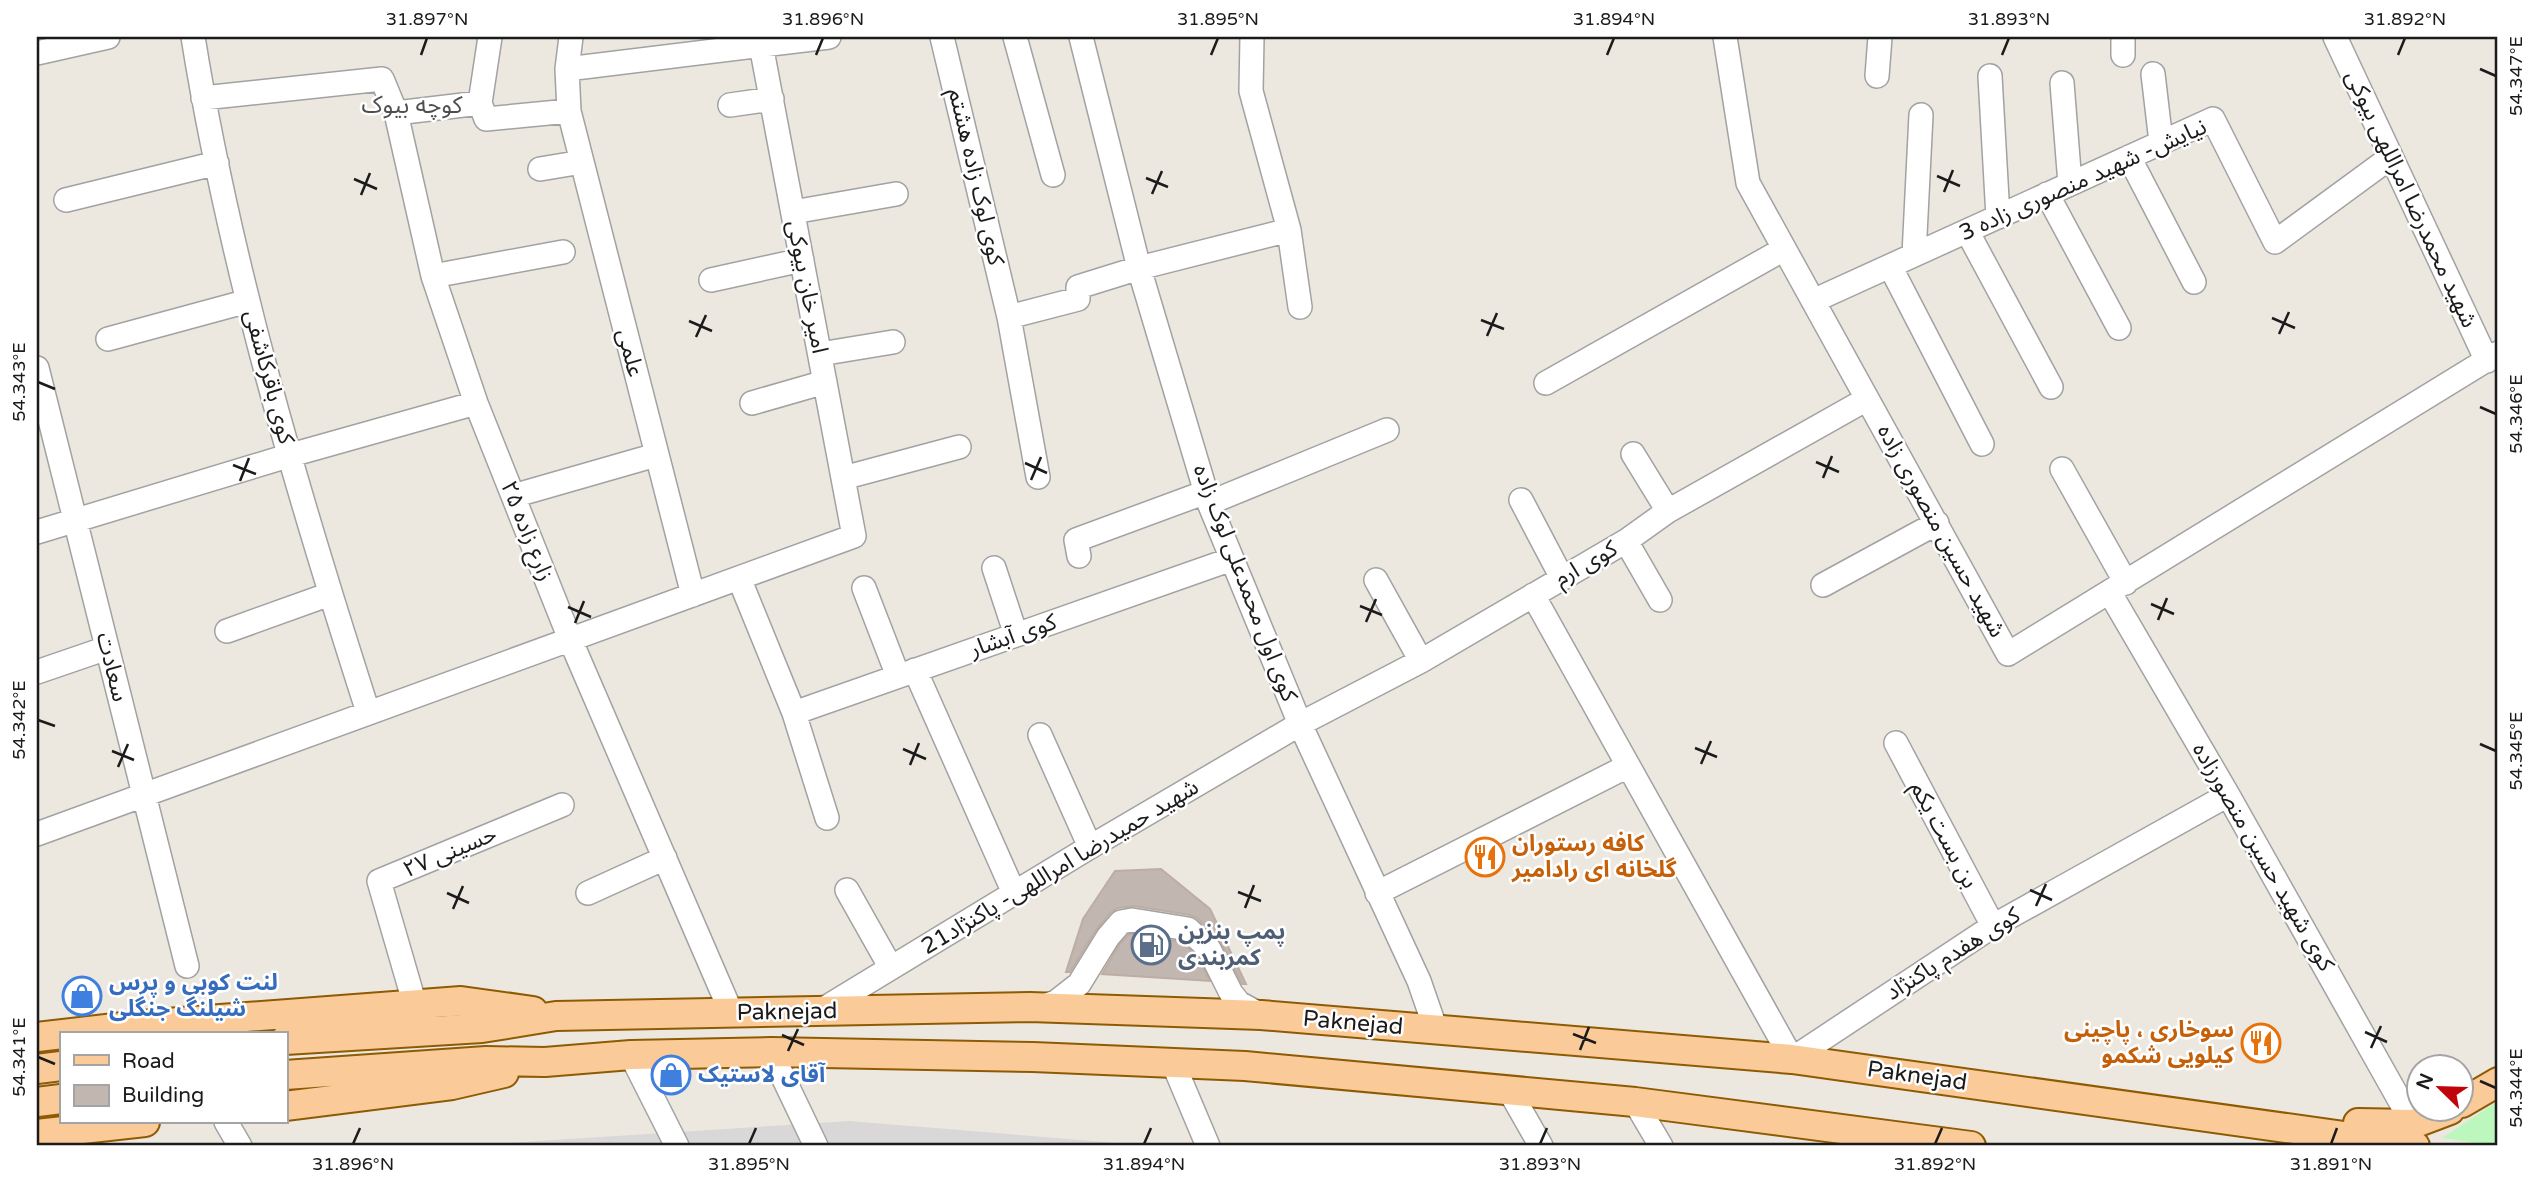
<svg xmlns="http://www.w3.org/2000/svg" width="2535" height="1183" font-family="'Varela Round','Noto Sans Arabic',sans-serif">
<rect width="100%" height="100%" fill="#ece8e0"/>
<!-- residential -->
<path fill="#d9d7d8" d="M849,1121l305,25h-692z"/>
<!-- park -->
<path fill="#bcf8be" d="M2498,1101v45l-56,-8z"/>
<!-- building -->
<path fill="#c1b7b0" stroke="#bdada3" stroke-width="2" d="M1161,869l49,40 36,75h-4l-23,-45 -22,-21 -7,-3 -56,-9 -16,2 -8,5 -14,17 -26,42h-4l17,-53 32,-48z
M1132,934l49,8 17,15 12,24 -108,-7 17,-29 9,-10z"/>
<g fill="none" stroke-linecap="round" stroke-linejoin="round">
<defs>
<path id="minor" d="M193,37c37,229 104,454 175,675
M942,37l67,280
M1015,37l38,138
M1081,37l58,231 70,235 91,221 119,257 17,49
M1252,37l-1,54 38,139 11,77
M1725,37l23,146 260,471 490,-301
M2335,37l152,324
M37,53l71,-16
M2123,55v-18
M567,69l4,-32
M2153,74l8,68
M1877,76l3,-39
M1990,76l8,141
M2062,83l8,101
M203,98l179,-19 14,34 84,-10 6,16 83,-8 -2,-42 262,-32
M480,103l10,-66
M730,105l42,-6
M569,111l124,484
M396,113l37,163 43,127 94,236 161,373
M2129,157l65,125
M540,169l42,-7
M2047,194l72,134
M66,200l151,-37
M793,212l103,-18
M1967,231l84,156
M1914,255l7,-140
M1890,266l92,178
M433,276l130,-24
M711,280l91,-20
M1813,301l400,-182 62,123 116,-85
M108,339l140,-38
M820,354l73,-12
M37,368l150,598
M1546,383l238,-134
M752,403l73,-21
M1633,454l35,57
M2062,469l64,114
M1038,477l-29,-160 69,-18v-12l61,-19 150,-38
M843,478l116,-31
M513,496l143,-41
M1521,500l41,78
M1209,503l178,-73
M37,532l254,-77 185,-52
M1626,541l34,59
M1079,556l-3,-16 130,-48
M994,568l22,67
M739,578l55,135 33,105
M1376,580l45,81
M1823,585l114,-62
M864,588l34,88
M2110,593l118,202 185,329
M1533,595l259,464 201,-133 235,-131
M227,631l103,-37
M915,670l99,223
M37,672l70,-24
M794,713l438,-154
M1040,735l50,112
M1896,743l97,183
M37,834l817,-298 -93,-491 1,-8
M847,890l44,78
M588,893l77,-35
M1377,893l251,-127
M415,1005l-36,-124 183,-76
M1041,1007l15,-5 23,-18 29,-47 13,-15 11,-2 56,9 21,20 22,44 8,10 22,12
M820,1011l270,-164 210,-123 121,-63 205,-120 42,-30 199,-112
M771,1052l45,94
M631,1055l46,91
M1173,1063l35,83
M1509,1090l32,56
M1635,1102l26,44
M226,1122l14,24"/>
<path id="major" d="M37,1037l103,-12 321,-24 72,10
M285,1040l197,-12 74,-12 474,-9 231,8 531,44 623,87
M37,1069l24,-3
M285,1075l201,-14 59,1 86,-7 140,-3 262,5 212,9 390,36 336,44
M37,1102l24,-3
M2462,1103l36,-21
M285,1106l167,-21 52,-12
M2358,1123l55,1 37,-14
M37,1134l108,-12"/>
</defs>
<!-- minor casing -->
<use href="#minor" stroke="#a2a2a2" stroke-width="26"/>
<!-- major casing -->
<use href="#major" stroke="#8e5b03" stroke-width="32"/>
<!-- minor -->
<use href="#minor" stroke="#fff" stroke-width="23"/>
<!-- major -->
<use href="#major" stroke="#facb98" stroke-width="28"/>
</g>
<!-- ticks -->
<path fill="none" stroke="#1b1b1b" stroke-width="2.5" d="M421,55l6,-17M816,55l7,-17M1211,55l7,-17M1607,55l7,-17M2002,55l7,-17M2398,55l7,-17M2480,69l16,7M1937,176l23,10M1146,178l22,9M354,179l23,10M1944,192l9,-22M1152,194l10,-23M361,195l9,-22M2272,318l23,10M1481,320l23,9M689,321l23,10M2279,334l10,-22M1487,336l10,-23M696,337l10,-22M38,382l17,7M2480,407l16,7M1816,462l23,10M1025,463l22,10M233,465l23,9M1823,478l9,-22M1031,480l10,-23M240,481l9,-23M2151,604l23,10M1360,606l22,9M568,607l23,10M2158,620l9,-22M1366,622l10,-23M575,623l9,-22M38,720l17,6M2480,744l16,7M1695,748l22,9M903,749l23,10M112,751l22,9M1701,764l10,-23M910,765l9,-22M118,767l10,-23M2030,890l22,10M1238,892l23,9M447,893l22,10M2036,906l10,-22M1245,908l9,-23M453,909l10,-23M2365,1032l22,10M1573,1034l23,9M782,1035l22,10M2371,1048l10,-22M1580,1050l9,-23M788,1051l10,-22M38,1057l17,7M2480,1081l16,7M353,1144l7,-16M749,1144l7,-16M1144,1144l7,-16M1540,1144l7,-16M1935,1144l7,-16M2331,1144l6,-16"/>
<!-- icons -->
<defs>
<symbol id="restaurant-ring" viewBox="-11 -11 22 22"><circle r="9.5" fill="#fff" stroke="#e8710a" stroke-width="1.5"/><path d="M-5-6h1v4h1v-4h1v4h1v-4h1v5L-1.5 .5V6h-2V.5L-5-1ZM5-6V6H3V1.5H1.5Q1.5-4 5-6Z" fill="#e8710a"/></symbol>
<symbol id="fuel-ring" viewBox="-11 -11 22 22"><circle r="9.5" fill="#fff" stroke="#5c6f8a" stroke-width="1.5"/><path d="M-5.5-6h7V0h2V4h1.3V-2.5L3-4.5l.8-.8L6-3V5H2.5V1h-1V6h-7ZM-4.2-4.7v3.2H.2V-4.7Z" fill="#5c6f8a"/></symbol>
<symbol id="shop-ring" viewBox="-11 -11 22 22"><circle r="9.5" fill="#fff" stroke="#3f7fe0" stroke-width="1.5"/><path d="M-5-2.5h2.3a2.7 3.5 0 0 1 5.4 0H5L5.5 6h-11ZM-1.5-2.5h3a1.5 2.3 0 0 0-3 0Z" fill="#3f7fe0"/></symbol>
</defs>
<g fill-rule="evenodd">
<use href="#restaurant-ring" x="1463" y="835" width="44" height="44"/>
<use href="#fuel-ring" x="1129" y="923" width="44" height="44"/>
<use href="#shop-ring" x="60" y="974" width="44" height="44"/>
<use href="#restaurant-ring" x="2239" y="1021" width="44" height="44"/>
<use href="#shop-ring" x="649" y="1053" width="44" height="44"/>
</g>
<g text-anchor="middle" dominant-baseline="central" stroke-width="5" stroke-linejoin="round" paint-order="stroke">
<!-- street labels -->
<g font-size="23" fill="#1b1b1b" stroke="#fff">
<text transform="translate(976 177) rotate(77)">کوی لوک زاده هشتم</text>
<text transform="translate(2083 180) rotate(-24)">نیایش- شهید منصوری زاده 3</text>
<text transform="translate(2411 199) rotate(65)">شهید محمدرضا امراللهی بیوکی</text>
<text transform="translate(807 287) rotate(79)">امیر خان بیوکی</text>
<text transform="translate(630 353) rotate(76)">علمی</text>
<text transform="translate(269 377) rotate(75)">کوی باقرکاشفی</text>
<text transform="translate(527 531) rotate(68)">زارع زاده ۲۵</text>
<text transform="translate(1941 531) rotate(61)">شهید حسین منصوری زاده</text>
<text transform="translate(1586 564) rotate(-30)">کوی ارم</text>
<text transform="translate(1245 583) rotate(69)">کوی اول محمدعلی لوک زاده</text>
<text transform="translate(1013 636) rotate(-19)">کوی آبشار</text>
<text transform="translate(112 667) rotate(76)">سعادت</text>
<text transform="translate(1944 835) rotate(62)">بن بست یکم</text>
<text transform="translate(450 852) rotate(-23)">حسینی ۲۷</text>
<text transform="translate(2263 857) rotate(60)">کوی شهید حسین منصورزاده</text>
<text transform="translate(1060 867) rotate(-31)">شهید حمیدرضا امراللهی- پاکنژاد21</text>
<text transform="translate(1953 954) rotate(-32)">کوی هفدم پاکنژاد</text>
<text transform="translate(787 1012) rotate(-1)">Paknejad</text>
<text transform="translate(1353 1023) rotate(5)">Paknejad</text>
<text transform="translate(1917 1076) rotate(8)">Paknejad</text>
</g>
<!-- food labels -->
<g font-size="23" font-weight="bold" fill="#c56008" stroke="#fff" text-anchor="start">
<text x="1512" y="844">کافه رستوران<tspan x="1512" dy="26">گلخانه ای رادامیر</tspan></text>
<text x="2234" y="1030" text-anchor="end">سوخاری ، پاچینی<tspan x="2234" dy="26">کیلویی شکمو</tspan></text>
</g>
<!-- service labels -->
<g font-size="23" font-weight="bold" fill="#4e5e75" stroke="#fff" text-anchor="start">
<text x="1178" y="932">پمپ بنزین<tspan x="1178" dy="26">کمربندی</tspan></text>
</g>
<!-- shop labels -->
<g font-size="23" font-weight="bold" fill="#366cbe" stroke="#fff" text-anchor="start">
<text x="109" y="983">لنت کوبی و پرس<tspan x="109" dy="26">شیلنگ‌ جنگلی</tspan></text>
<text x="698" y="1075">آقای لاستیک</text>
</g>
<!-- neighbourhood labels -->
<g font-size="24" fill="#4e4e4e" stroke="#fff">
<text x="412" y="105">کوچه بیوک</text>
</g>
</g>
<!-- border -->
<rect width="2535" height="1183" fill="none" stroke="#ffffff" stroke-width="77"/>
<!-- legend -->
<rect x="60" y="1032" width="228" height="91" fill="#ffffff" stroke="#a4a4a4" stroke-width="2"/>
<rect x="74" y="1055" width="35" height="10" fill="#facb98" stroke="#a4a4a4" stroke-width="2"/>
<text x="122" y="1068" font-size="21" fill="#1b1b1b">Road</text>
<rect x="74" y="1085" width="35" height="21" fill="#c1b7b0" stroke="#a4a4a4" stroke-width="2"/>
<text x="122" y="1102" font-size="21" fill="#1b1b1b">Building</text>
<!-- north arrow -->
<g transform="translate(2440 1088) rotate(293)"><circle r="33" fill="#ffffff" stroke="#a4a4a4" stroke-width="2"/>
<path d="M0-5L12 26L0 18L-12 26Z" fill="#c1040b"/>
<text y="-10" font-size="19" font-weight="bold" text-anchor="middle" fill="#1b1b1b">N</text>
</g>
<rect x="38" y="38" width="2458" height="1106" fill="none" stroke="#1b1b1b" stroke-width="2.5"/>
<g font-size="18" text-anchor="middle" fill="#1b1b1b">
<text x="427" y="25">31.897°N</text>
<text x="823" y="25">31.896°N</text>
<text x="1218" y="25">31.895°N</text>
<text x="1614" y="25">31.894°N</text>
<text x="2009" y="25">31.893°N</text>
<text x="2405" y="25">31.892°N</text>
<text transform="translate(2516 76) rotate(-90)" y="6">54.347°E</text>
<text transform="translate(19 382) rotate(-90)" y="6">54.343°E</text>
<text transform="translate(2516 414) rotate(-90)" y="6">54.346°E</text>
<text transform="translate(19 720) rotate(-90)" y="6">54.342°E</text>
<text transform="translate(2516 751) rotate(-90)" y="6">54.345°E</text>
<text transform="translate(19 1057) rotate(-90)" y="6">54.341°E</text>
<text transform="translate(2516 1088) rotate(-90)" y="6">54.344°E</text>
<text x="353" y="1170">31.896°N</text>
<text x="749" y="1170">31.895°N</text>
<text x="1144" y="1170">31.894°N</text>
<text x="1540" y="1170">31.893°N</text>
<text x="1935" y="1170">31.892°N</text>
<text x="2331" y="1170">31.891°N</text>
</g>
</svg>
